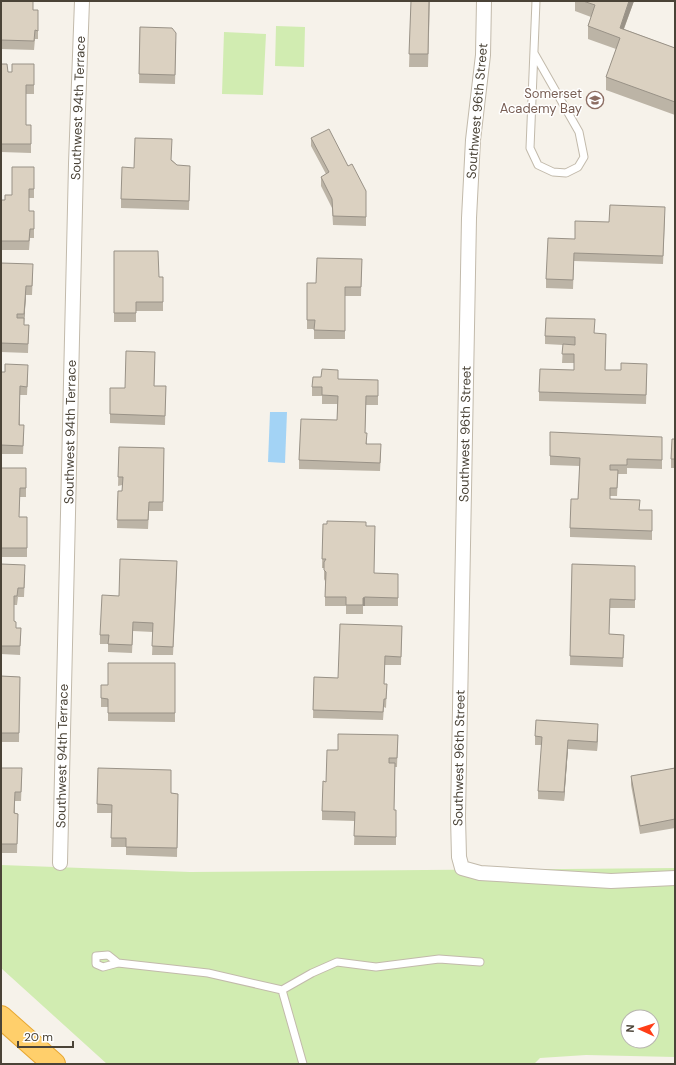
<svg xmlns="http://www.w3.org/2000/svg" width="676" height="1065" font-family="'DM Sans',sans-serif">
<rect width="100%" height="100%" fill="#f6f2ea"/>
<!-- green -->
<path fill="#d1ecb1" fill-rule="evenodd" d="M276,26l29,1 -1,40 -29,-1z
M224,32l42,2 -3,61 -41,-1z
M1,865l189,7 485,-4v189l-89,-2 -46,3 -6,6h-427l-106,-96zM628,1017h24v24h-24z"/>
<!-- water -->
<path fill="#a3d3f5" d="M270,412h17l-2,51 -17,-1z"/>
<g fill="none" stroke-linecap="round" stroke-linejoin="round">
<defs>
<path id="service" d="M534,53l45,79 5,25 -6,10 -12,6 -13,-1 -15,-7 -8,-17 6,-147
M118,963l-10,-8 -12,1v8l7,3 15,-4 90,10 74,17 21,74
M282,990l30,-17 25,-11 39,5 63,-8 41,3"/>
<path id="minor" d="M484,1l-1,54 -10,85 -4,78 -11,599 1,40 3,11 18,5 131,8 64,-3
M60,863l16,-699 6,-163"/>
<path id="motorway" d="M1,1017l53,47"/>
</defs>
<!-- service casing -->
<use href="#service" stroke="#c2baab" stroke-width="9"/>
<!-- minor casing -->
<use href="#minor" stroke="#c2baab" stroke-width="16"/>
<!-- motorway casing -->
<use href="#motorway" stroke="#e7a732" stroke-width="24"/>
<!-- service -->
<use href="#service" stroke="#fff" stroke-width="7"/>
<!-- minor -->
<use href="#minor" stroke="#fff" stroke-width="14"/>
<!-- motorway -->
<use href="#motorway" stroke="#ffcf6b" stroke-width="22"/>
</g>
<!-- wall -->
<path fill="#bcb4a6" d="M1,1l32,9h5v29h-3l-1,11 -33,-1z
M411,1h19l-2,66h-19z
M575,1h59l-10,28 51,19v67l-69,-25v-13l10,-28 -28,-10v-13l3,-9 -16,-6z
M140,27l36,15 -1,42 -36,-1z
M1,64l7,8h4l22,-8v30h-8v31h5v28l-30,-1z
M311,138l37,28 18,25v35l-33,-1 -1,-17 -11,-22v-9l5,-3 -15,-28z
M172,160l5,5 13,9 -1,36 -68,-2v-9l13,-31z
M34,167v31h-5v13h5v27h-4l-1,12h-28v-50h4l7,-5z
M665,216l-2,48 -89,-3 -1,28 -27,-1v-9l29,-40 34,-17z
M114,251l45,26h4v34h-27v11h-22z
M362,259l-1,37h-16v43h-31v-10h-7v-46h9z
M1,263l32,10 -1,22h-6l-2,30h5l-1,28 -27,-1z
M594,333l12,10 -1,27 42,3 -1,31 -107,-3v-9l35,-22v-7h-12l1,-18 -18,-1v-8z
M155,360l-1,26h12l-1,39 -55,-2v-35h15z
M1,372l27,2 -1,21h-7v30l4,9 -1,20h-22z
M338,379l40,1v25h-12l-1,28 2,11 14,9 -1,18 -81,-2v-9l38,-40v-16h-15v-8h-10v-9z
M662,437v32l-35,-1v6h-9l-1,22h-7v3l42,20v21l-82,-3v-9l8,-29 2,-33 -30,-1v-9z
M675,439v29h-4v-9z
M119,447l45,1 -1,63h-14l-1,18 -31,-1 1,-37h4v-6l-4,1z
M1,468h25v29h-6l-1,20h8v40h-26z
M323,524l43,2 8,47 24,1v32h-35v8h-17v-8h-21v-25l-1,-2v-11h-2z
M572,564l63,2v42h-25l-1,26 15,1 -1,32 -53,-2z
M177,570l-4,85h-21l1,-23 -20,-1 -1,22 -24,-1v-8h-8v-9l19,-39z
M25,574l-1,23h-6l-1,8h-3v16l2,7h5l-1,27 -19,-1v-79z
M402,626l-1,39h-16l-1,19h3l-1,24 -2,-1 -1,13 -70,-2 1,-41 24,1z
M175,663v59l-67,-1v-14h-7v-22h7z
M1,676l19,1 -1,65h-18z
M598,733l-1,18 -29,-2 -4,52 -26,-2v-8l4,-46h-7v-9z
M398,735l-1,32h-2l-1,43h2v35h-42l1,-24 -33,-1v-9l4,-29 12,-32z
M1,768l21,9 -1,24h-6v12l3,1 -1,39h-16z
M98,768l73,25 7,1 -1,63 -51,-2v-8h-15l1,-34h-15z
M675,768v60l-35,6 -9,-49v-9z"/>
<!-- shaded-wall -->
<path fill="#999287" d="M629,1h5l-14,38v-11z
M26,286v9l-2,28v-9z
M365,597v9h-2v-8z
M598,724v9l-1,18v-9z
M568,740v9l-4,52v-9z"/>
<!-- building -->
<path fill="#dbd1c1" stroke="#999287" d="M1,1h32v9h5v21l-3,-1 -1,11 -33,-1z
M411,1h18l-1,53h-19z
M583,1h46l-9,27 55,20v54l-69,-25 14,-39 -32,-12 7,-21z
M140,27l32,1 4,5 -1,42 -36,-1z
M1,64h6l1,8h4v-8h22v21h-8v40h5v19h-30z
M329,129l19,37 4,-2 14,27v26l-33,-1 -1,-17 -11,-22 8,-5 -18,-34z
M135,138l37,1 -1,21 6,5 13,1 -1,35 -68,-2 1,-32 12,1z
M12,167h22v22h-5v22h5v18h-4l-1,12h-28v-41h4v-5h7z
M610,205l55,2 -2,49 -89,-3 -1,27 -27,-1 2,-41 27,1v-18l34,1z
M114,251h44l1,26h4v25h-27v11h-22z
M317,258l45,1 -1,28h-16v44l-31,-1 1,-10h-8v-37h9z
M1,263l32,1 -1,22h-6l-2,28h-7v4h7v7h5l-1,19 -27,-1z
M546,318l49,1 -1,14 12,1 -1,36h16v-7l26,1 -1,31 -107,-3 1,-23 34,1v-16h-12l1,-10 12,1v-8l-30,-1z
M126,351l29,1 -1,34h12l-1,30 -55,-2v-26h15z
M5,364l23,1 -1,22 -7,-1 -1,39h5l-1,21 -22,-1v-73h4z
M322,369l16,1v9l40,1v16h-12l-1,37h2l-1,11h15l-1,19 -81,-3 2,-41 36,1 1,-24 -16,-1v-8h-10l1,-10h8z
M550,432l112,5v23l-35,-1v6h-17v5h8l-1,18h-7v11l30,1 -1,10h13v21l-82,-3 1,-29h7l2,-41 -30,-2z
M672,439h3v20h-4z
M119,447l45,1 -1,54h-14l-1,18h-31l1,-29h4l1,-14h-5z
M1,468h25v20h-6l-1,29h8v31h-26z
M327,521l39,1v4h9l-1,47 24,1v24l-33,-1 -2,1v7h-17v-8h-21l1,-25 -2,-2v-8l2,-3h-4l1,-35h4z
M120,559l57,2 -4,86 -21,-1 1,-23 -20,-1 -1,23 -24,-1 1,-9h-9l2,-40 17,1z
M1,564l24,1 -1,23h-6l-1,8h-3v25l2,1v6h5l-1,18h-19z
M572,564l63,2v34l-25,-1 -1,35 15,1 -1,23 -53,-2z
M340,624l62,2 -1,31 -16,-1 -1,28h3l-1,15h-2l-1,13 -70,-2 1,-33 24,1z
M108,663h67v50h-67v-14l-7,-1v-13h7z
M1,676l19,1 -1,56h-18z
M536,720l62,4 -1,18 -29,-2 -4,52 -26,-1 4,-54 -7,-1z
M338,734l60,1 -1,23h-8v5h6l-1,47h2v27l-42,-1 1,-24 -33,-1 1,-30 3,1 1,-32h11z
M1,768h21l-1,24h-6l-1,21 4,1 -1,30h-16z
M98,768l73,2v23l7,1 -1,54 -51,-1v-9h-15l1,-33 -15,-1z
M675,768v51l-35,7 -9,-50z"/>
<!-- icons -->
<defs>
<symbol id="school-ring" viewBox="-11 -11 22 22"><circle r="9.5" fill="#fff" stroke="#8d6e63" stroke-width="1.5"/><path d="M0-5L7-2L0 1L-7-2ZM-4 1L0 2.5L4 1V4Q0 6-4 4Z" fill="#8d6e63"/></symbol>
</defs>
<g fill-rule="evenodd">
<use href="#school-ring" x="585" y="90" width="20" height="20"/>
</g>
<g text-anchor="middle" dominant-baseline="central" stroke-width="3" stroke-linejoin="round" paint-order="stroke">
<!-- education labels -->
<g font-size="13" fill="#785e54" stroke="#fff" text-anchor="end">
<text x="582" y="93">Somerset<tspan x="582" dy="15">Academy Bay</tspan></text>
</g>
<!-- street labels -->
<g font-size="13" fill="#4a4337" stroke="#fff">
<text transform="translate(78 108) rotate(-88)">Southwest 94th Terrace</text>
<text transform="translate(477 111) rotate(-85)">Southwest 96th Street</text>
<text transform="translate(70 432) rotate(-89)">Southwest 94th Terrace</text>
<text transform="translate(465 434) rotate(-89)">Southwest 96th Street</text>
<text transform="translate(62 756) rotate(-89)">Southwest 94th Terrace</text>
<text transform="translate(459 758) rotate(-89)">Southwest 96th Street</text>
</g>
</g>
<!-- border -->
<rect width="676" height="1065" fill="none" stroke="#4a4337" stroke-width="4"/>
<!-- north arrow -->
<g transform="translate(640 1029) rotate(273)"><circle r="19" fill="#ffffff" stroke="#b7b4af"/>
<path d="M0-3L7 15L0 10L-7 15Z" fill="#ff3d17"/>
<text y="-6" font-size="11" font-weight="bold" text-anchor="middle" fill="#4a4337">N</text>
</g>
<!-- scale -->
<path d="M18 1041v6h55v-6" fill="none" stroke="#4a4337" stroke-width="2"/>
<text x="24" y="1041" font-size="12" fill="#4a4337" stroke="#ffffff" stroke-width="3" paint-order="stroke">20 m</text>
</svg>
